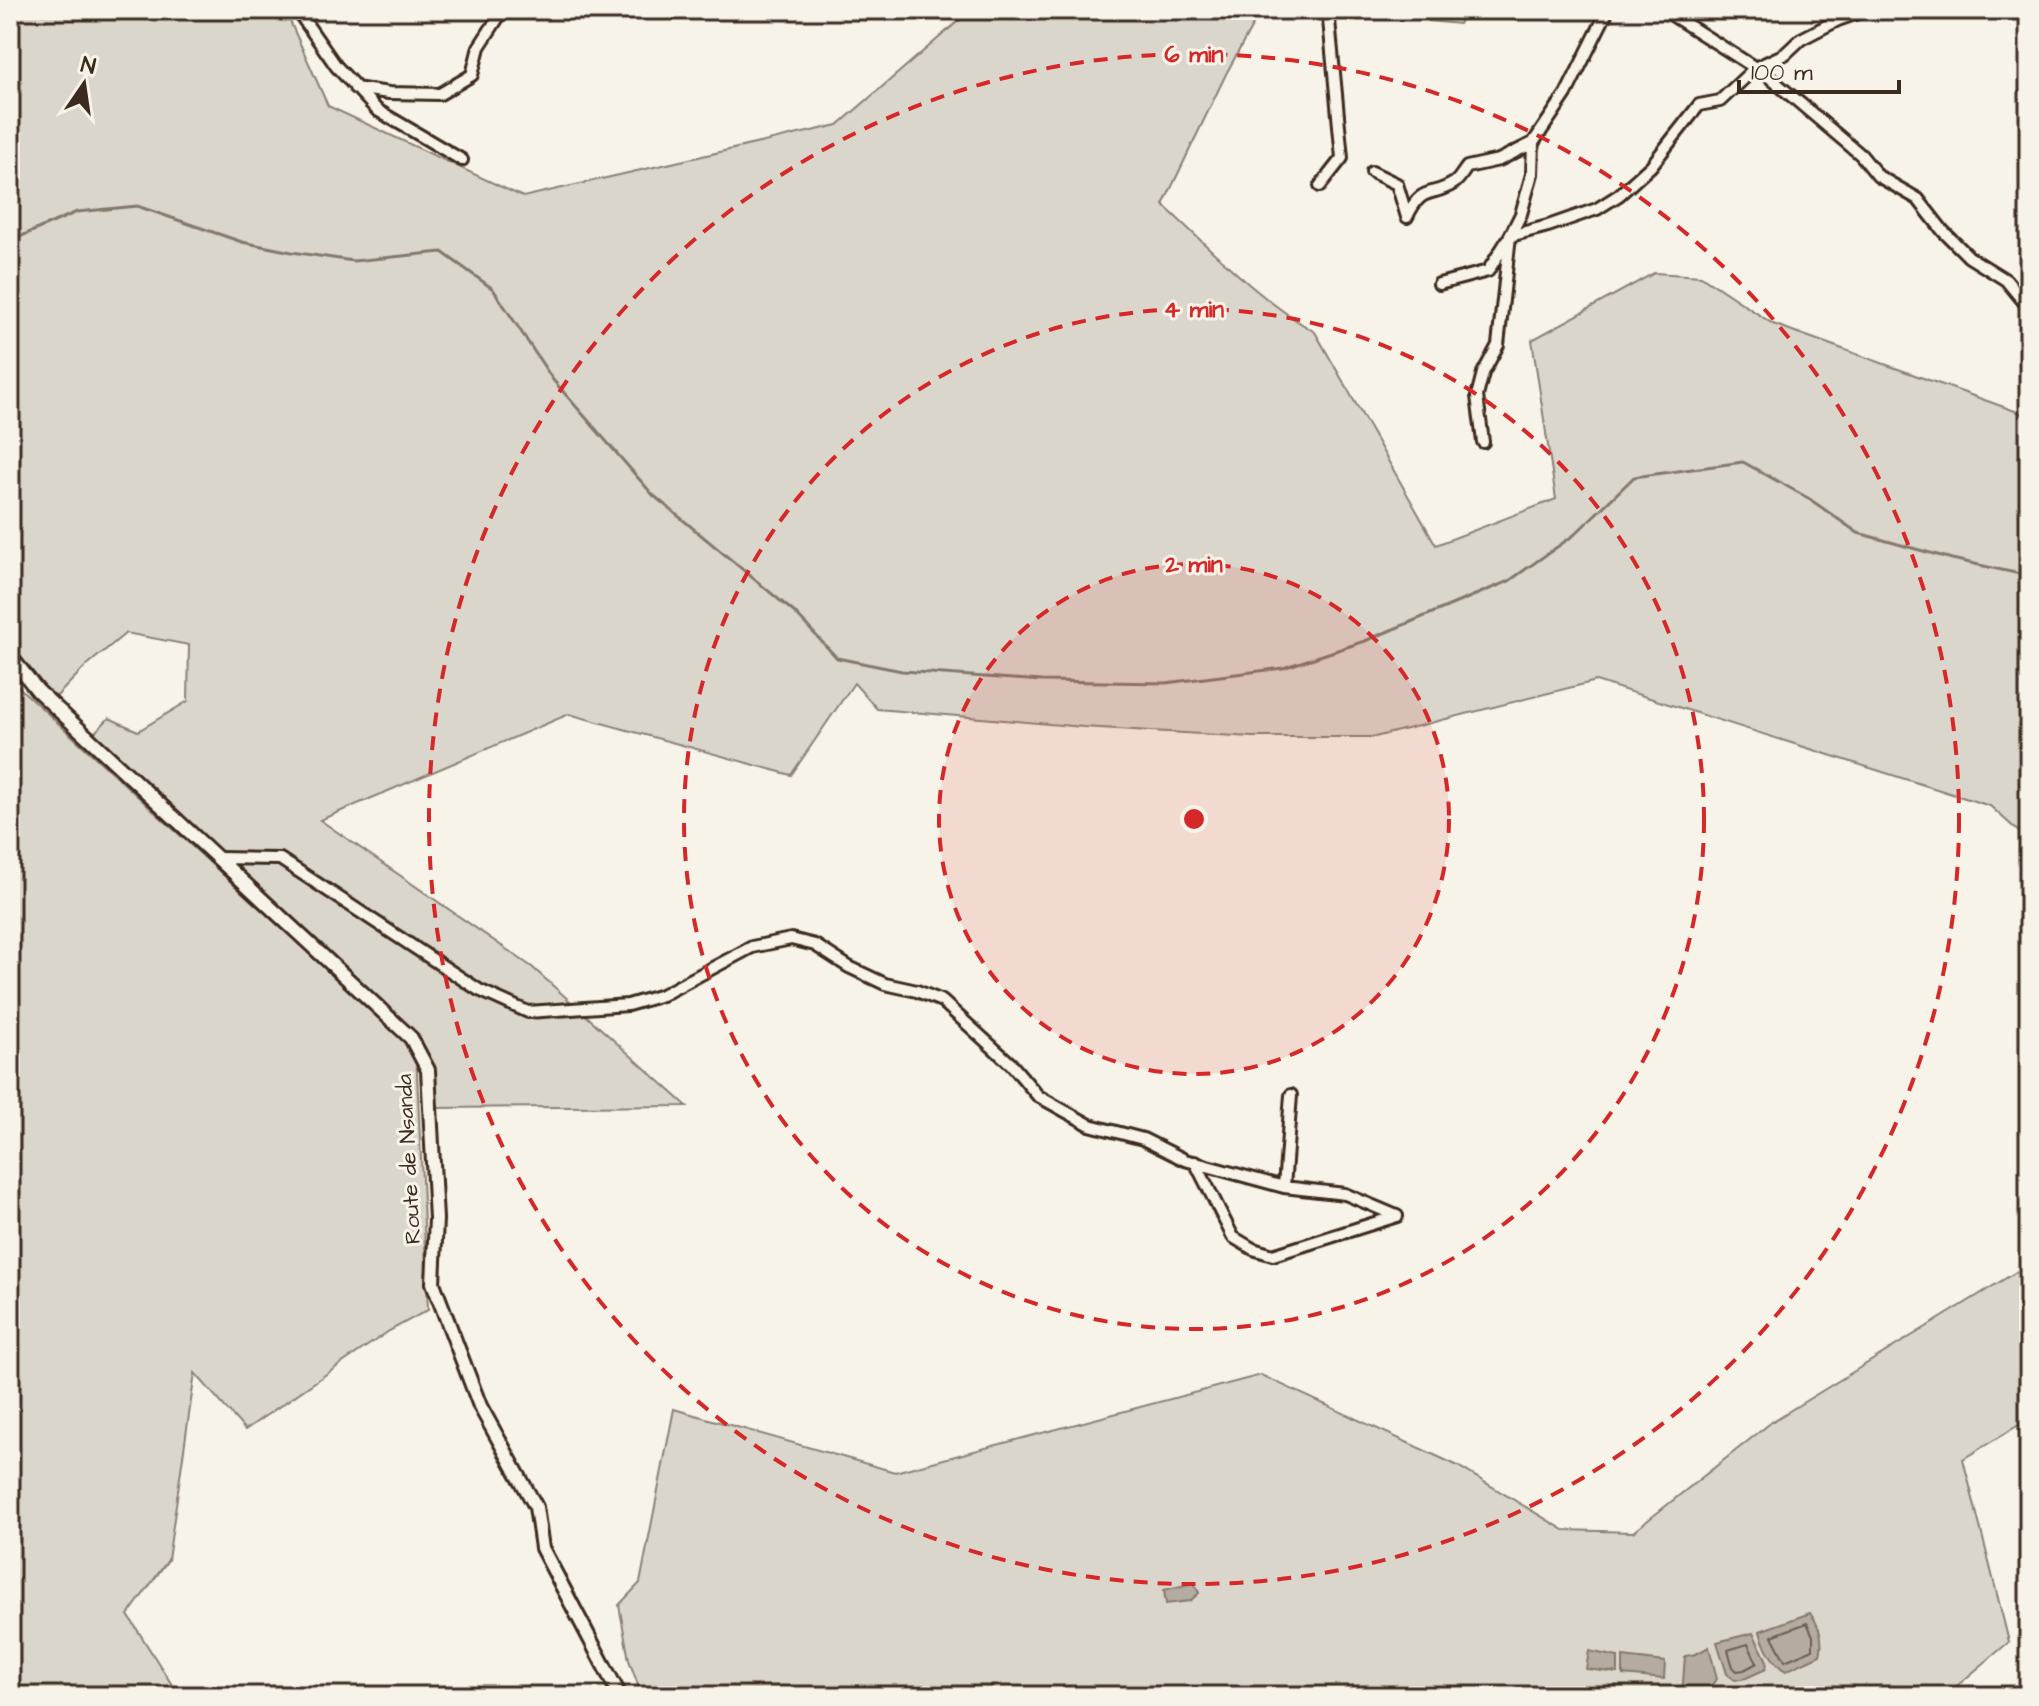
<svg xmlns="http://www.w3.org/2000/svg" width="2039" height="1706" font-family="'Architects Daughter',sans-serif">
<rect width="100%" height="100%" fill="#f7f3e8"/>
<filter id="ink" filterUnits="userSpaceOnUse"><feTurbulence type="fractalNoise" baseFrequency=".0125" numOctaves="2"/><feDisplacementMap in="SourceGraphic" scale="16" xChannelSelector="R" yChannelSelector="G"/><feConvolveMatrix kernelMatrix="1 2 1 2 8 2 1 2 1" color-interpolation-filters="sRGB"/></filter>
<g filter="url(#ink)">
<!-- green -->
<path fill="#dbd6cb" stroke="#8b8074" stroke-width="2" d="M10,10h275l43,96 195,91 315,-72 133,-115h290l-35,64 -63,131c49,45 94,93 152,127l121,213 120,-46 -24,-159 122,-67 47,3 72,48 256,92v425l-39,-35 -394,-125 -221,56h-123l-169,-10 -206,-18 -23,-26 -63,92 -222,-61 -249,106 212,147 155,139 -254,2v-38l-20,-38 -322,-296 18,-18 29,13 50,-30 1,-56 -63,-12 -40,33 -33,34 -28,-28 -15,-24z
M1428,10h38l-7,14 -30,-3z
M10,679l406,373 12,258 -39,21 -144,99 -50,-57 -27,187 -40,55 51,81h-169z
M2029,1264v151l-7,8 -59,36 46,183 -64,54h-1303l-13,-36 -10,-55 21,-22 34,-174 221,63 366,-97 195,90 108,65 69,2 140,-111z"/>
<!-- water -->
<path fill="#b4aca0" stroke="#84786c" stroke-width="2" d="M1194,1583l5,10 -9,8 -24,3 -2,-14z
M1810,1613c10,13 14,26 10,42l-34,16c-12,-6 -23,-26 -26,-40z
M1753,1633l14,28 -1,8 -20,9 -11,2 -8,-6 -10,-32z
M1709,1647l8,32 -14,15 -21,2 3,-40 11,-2z
M1589,1651l29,6v16l-32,-4z
M1623,1657l42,5 -1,17 -41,-4z"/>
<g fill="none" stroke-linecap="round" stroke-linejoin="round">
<!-- shore -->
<path stroke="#6b5e52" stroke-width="2" d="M1807,1623l6,13v13l-28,12 -13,-25z
M1748,1644l9,19 -13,7 -7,1 -4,-4 -5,-17z"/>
<!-- stream -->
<path stroke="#84786c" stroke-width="3" d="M10,241l67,-29 60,-6 105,36 50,10 61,9 89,-9 51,37 60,91 100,115 142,118 42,45 65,13 140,10 124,2 117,-15 82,-27 144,-60 65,-46 60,-58 109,-15 65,36 50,35 94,26 77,17"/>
<defs>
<path id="minor" d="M297,10l39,56 41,44 85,50
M1664,10l104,66 93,79 17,21 40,23 25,32 26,26 37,23 23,28
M355,88l34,5 51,1 32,-19 7,-28 24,-37
M1372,172l25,12 10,33
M1320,186l22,-28 -13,-138 6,-10
M1407,217c15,-33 24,-19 47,-34 5,-3 9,-11 13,-16l32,-7 34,-17
M1510,236l38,-10 49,-17 22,-14 32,-29 48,-61 21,-4 35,-33 30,-14 16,-15 37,-19 28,-10
M1510,236l11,-22 11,-40 1,-31 33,-49 42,-84
M1439,284l49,-13 22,-35 -12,109 -15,28 -6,23 6,46
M217,858l63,1 199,131 49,22 100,-7 34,-10 90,-48 39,-8 24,6 34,22 36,17 32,7 25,10 69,63 27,32 52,29 53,14 42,21 99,27 61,7 52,22
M1195,1162l38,75 20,12 20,6 124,-39
M1284,1187l7,-92"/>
<path id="tertiary" d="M10,656l28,35 373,347 17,32 8,149 -3,64 47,123 56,101 6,41 78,148"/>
</defs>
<!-- minor casing -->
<use href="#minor" stroke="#3b2a1e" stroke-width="16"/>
<!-- tertiary casing -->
<use href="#tertiary" stroke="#3b2a1e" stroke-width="18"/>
<!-- minor -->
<use href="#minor" stroke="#f7f3e8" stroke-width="10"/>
<!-- tertiary -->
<use href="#tertiary" stroke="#f7f3e8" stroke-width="12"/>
</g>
</g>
<!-- distance rings -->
<circle cx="1194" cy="819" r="255" fill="#d62828" fill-opacity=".12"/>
<g fill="none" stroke="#d62828" stroke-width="4" stroke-dasharray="14 10">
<circle cx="1194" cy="819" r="255"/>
<circle cx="1194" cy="819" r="510"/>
<circle cx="1194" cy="819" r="765"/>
</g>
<g text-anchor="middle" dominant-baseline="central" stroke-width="6" stroke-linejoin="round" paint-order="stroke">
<!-- street labels -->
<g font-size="22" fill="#3b2a1e" stroke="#f7f3e8">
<text transform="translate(409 1159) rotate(-93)">Route de Nsanda</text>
</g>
</g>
<circle cx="1194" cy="819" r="12" fill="#d62828" stroke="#f7f3e8" stroke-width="4"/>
<g font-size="24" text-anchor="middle" font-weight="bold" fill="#d62828" stroke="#f7f3e8" stroke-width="6" stroke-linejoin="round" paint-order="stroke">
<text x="1194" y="62">6 min</text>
<text x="1194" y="317">4 min</text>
<text x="1194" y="572">2 min</text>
</g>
<!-- margin -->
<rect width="2039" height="1706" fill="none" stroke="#f7f3e8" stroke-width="40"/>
<rect x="20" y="20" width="1999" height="1666" fill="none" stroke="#3b2a1e" stroke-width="3" filter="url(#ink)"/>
<!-- north arrow -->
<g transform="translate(84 84) rotate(13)" stroke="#f7f3e8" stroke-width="6" paint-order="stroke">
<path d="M0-6L14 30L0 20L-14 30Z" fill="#3b2a1e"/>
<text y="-12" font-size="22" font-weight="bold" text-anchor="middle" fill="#3b2a1e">N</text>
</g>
<!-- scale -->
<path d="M1739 80v12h160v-12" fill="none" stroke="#3b2a1e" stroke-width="4"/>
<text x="1751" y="80" font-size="24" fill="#3b2a1e" stroke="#f7f3e8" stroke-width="6" paint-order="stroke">100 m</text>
</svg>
